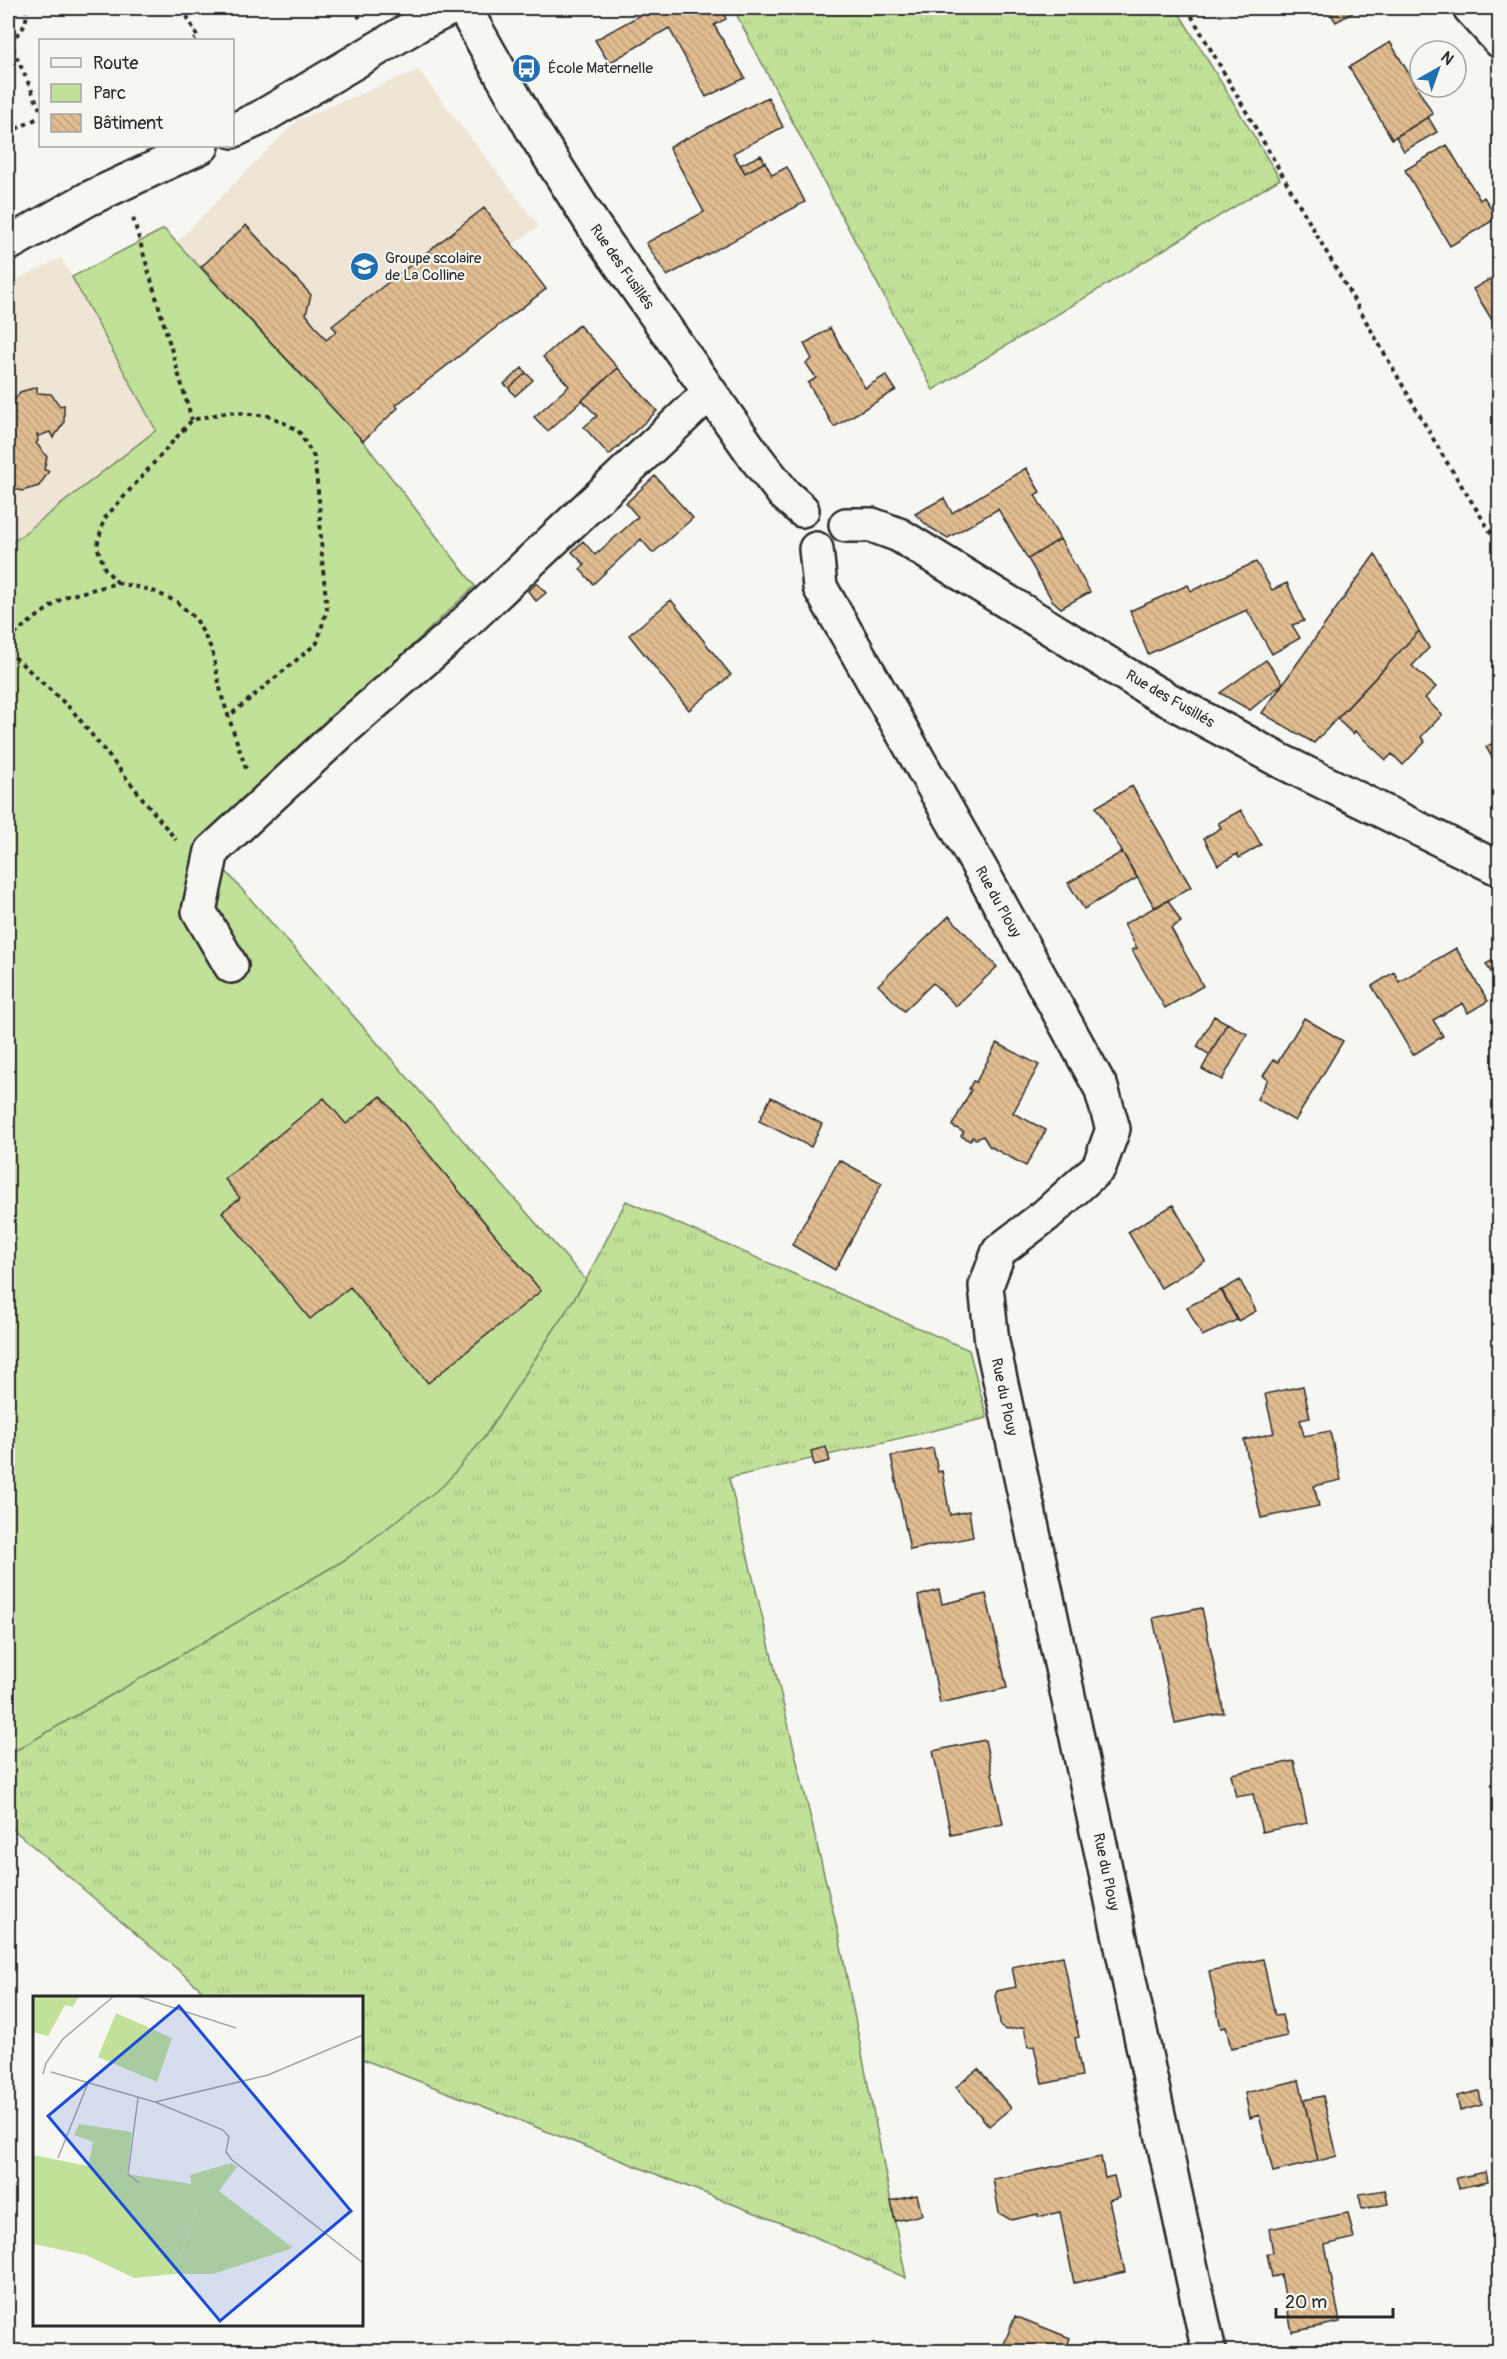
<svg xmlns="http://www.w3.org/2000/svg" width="1507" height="2359" font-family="Pangolin,sans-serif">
<defs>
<pattern id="grass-tufts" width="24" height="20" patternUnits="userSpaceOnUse" patternTransform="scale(1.5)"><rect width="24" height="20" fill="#c1e199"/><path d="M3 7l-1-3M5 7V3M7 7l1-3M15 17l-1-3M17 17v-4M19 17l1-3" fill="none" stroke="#a6c184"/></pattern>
<pattern id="building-back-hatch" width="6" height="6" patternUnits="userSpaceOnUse" patternTransform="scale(1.5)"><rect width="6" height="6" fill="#e0bc91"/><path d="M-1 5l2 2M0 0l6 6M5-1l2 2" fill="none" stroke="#c0a27d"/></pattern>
</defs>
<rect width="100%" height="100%" fill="#f6f6f2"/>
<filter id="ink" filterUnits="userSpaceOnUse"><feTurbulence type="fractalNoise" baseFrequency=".0167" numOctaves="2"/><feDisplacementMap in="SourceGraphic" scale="12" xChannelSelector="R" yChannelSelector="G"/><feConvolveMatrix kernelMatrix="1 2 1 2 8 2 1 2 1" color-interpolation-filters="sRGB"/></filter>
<g filter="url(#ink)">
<!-- built -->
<path fill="#efe5d5" d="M418,70l121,156 -27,19 34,44 -150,116 2,3 -35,33 -186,-199 120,-122z
M61,258l95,172 -148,116v-262z"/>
<!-- grass -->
<path fill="url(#grass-tufts)" stroke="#768662" stroke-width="1.5" d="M733,8h443l104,171 -347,211z
M626,1201l343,149 18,68 -258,60 109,454 68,346 -102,-46 -442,-173v-61l-152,-1 -202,-172v-70l338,-196 137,-120 103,-159z"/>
<!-- park -->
<path fill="#c1e199" stroke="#768662" stroke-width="1.5" d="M164,229l199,212 112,145 -273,258 384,436 -103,159 -39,46 -98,74 -338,196v-1209l148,-116 -84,-153z"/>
<!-- building -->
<path fill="url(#building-back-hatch)" stroke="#2b2b2b" stroke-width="1.5" d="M653,8h68l5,11 -12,6 31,53 -39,19 -37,-69 -60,35 -14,-23z
M1327,8h34l-25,14z
M1390,42l43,72 -41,25 -43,-72z
M768,97l15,30 -50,26 12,20 20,-11 7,13 15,-8 18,35 -138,74 -21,-33 58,-31 -35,-65z
M1428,117l9,15 -33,19 -8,-14z
M1447,145l33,55 4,-3 13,21 -47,28 -45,-76z
M761,155l4,7 -20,11 -5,-8z
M484,208l62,81 -150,116 2,3 -35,33 -162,-174 45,-42 65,70 -5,19 20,26 11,-9 -5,-5z
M1500,273v60l-27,-44z
M579,325l39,43 -70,63 -14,-14 35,-31 -26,-29z
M830,328l35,60 21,-13 10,15 -62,37 -26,-44 8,-5 -10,-15 6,-4 -8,-15z
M522,368l4,5 -17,15 -5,-4z
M618,368l39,43 -48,44 -25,-28 13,-11 -15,-16z
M526,373l7,7 -18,16 -6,-8z
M37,387v6l14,1 9,12 4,-1v18l-11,15 -3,-6 -11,4 -2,-2 1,7 -2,2 11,14 -3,13 5,1 -10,15 -17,5 -14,-4v-83l3,1 9,-13z
M1026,468l14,24 -5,3 25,44 -32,20 -30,-50 -50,29 -19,-11 -14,-13 29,-16 8,15z
M655,476l38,42 -40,35 -12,-14 -48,45 -13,-15 5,-4 -13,-13 11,-11 12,14 43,-38 -12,-14z
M1060,539l30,53 -29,16 -9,-8 -24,-41z
M1375,554l44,77 -105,112 -52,-30z
M1256,562l16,28 15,-7 17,38 -12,4 8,13 -28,16 -25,-44 -99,44 -18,-43 58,-26 3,6z
M537,583l9,10 -10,8 -8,-10z
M671,600l60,75 -42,35 -60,-75z
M1419,631l10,17 -17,18 24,21 -11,11 17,17 -21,22 4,5 -22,23 -11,-11 -6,6 -31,-29 -2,3 -16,-15z
M1266,660l17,23 -33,27 -30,-17z
M1500,739v32l-14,-24z
M1132,786l59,101 -36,21 -59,-101z
M1241,810l20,35 -22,13 -2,-4 -19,11 -14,-27 17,-10 -3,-5z
M1122,852l15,26 -53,31 -16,-26z
M1168,900l13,22 -10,6 32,58 -38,22 -33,-58 5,-2 -13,-24z
M949,916l48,51 -41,39 -23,-23 -29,28 -26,-26z
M1456,948l32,53 -20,12 -5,-10 -30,17 10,16 -30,19 -41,-69 22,-14 5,10z
M1500,956v31l-14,-23z
M1214,1016l13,7 -17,32 -13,-8z
M1304,1018l39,23 -48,80 -38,-22 11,-20 -5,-3 10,-16 5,2z
M1227,1023l20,11 -25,46 -20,-11z
M997,1043l42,22 -26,48 33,17 -20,36 -37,-20 -6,-10 -7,3 -4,-2 -2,4 -9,-5 3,-4 -12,-6 19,-36 -2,-1 4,-8 3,1z
M381,1096l160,195 -113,92 -78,-96 -40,32 -88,-107 18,-14 -15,-19 99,-81 22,26z
M771,1097l51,27 -11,23 -52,-26z
M839,1160l43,23 -47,87 -43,-25z
M1173,1205l32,56 -44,27 -33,-56z
M1240,1280l16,31 -18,10 -16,-31z
M1221,1290l16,30 -35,16 -15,-29z
M1303,1386l7,32 -10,2 4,16 26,-5 11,49 -27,6 5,20 -58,12 -17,-78 30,-7 -9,-39z
M826,1447l4,14 -16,4 -3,-14z
M933,1448l5,24 4,-1 8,44 19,-4 4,26 -63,13 -19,-94z
M939,1590l3,14 44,-10 21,94 -67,15 -22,-107z
M1202,1608l22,105 -49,10 -22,-105z
M985,1740l18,84 -52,11 -18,-84z
M1294,1761l13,62 -45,9 -9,-38 -17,3 -5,-23z
M1063,1956l16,81 -4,1 7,38 -40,8 -8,-38 -6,1 -4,-20 -18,3 -5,-3 -6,-31 2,-5 19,-4 -4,-20z
M1263,1959l12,57 7,-1 5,21 -56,12 -5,-21 -5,1 -12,-57z
M978,2069l33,39 -22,18 -33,-39z
M1299,2080l19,81 -45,11 -14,-57 -9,3 -5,-25z
M1479,2091l3,14 -22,6 -3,-15z
M1323,2096l14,60 -19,5 -14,-61z
M1101,2157l4,21 9,-2 5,21 -10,3 16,72 -51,11 -14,-71 -22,5v-3l-27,6 -12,-7 -6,-34z
M1486,2172l2,10 -29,6 -3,-10z
M1385,2190l3,14 -26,5 -3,-15z
M917,2195l5,20 -27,6 -4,-20z
M1348,2213l6,25 -29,7 15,77 -48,10 -11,-57 -9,2 -5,-23 6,-2 -4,-23z
M1015,2316l55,22 -5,14h-64z"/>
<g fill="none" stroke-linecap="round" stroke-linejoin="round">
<defs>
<path id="minor" d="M464,8l70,124 61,96 161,230 28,36 18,16
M1470,8l30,33
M232,131l28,-13 159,-94 32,-16
M8,244l80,-45 114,-53
M846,525h26l27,10 255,157 125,68 221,109
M816,549l4,38 166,292 115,209 12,41 -14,38 -53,48 -47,36 -13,35 6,56 217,1010
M231,966l-32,-55 13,-60 132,-122 103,-89 262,-247"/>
</defs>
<!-- minor casing -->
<use href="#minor" stroke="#2b2b2b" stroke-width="38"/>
<!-- path -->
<path stroke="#2b2b2b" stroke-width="4" stroke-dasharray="4.5 4.5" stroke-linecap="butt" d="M183,8l15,30 -4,2
M352,8l8,10
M1187,8l256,448 57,91
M8,40c15,-7 20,-17 18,-32
M9,40l31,69
M8,133l32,-16
M133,218l59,202
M118,583l-13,-14 -8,-23 7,-27 88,-99 36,-8 42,4 28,14 16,27 5,43 3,59 5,50 -10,34 -89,74
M8,641l15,-14 41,-30 54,-14 33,7 26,12 19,17 16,31 10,47 24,72
M8,651l64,59 104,130"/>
<!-- minor -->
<use href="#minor" stroke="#f6f6f2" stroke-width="33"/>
</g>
</g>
<!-- icons -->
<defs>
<symbol id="bus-disc" viewBox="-11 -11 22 22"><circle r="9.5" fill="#1f6fb2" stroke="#f6f6f2"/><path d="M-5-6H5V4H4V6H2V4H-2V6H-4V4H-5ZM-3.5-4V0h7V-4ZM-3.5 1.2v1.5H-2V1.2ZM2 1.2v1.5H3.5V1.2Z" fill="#fff"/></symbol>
<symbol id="school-disc" viewBox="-11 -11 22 22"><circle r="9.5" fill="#1f6fb2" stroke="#f6f6f2"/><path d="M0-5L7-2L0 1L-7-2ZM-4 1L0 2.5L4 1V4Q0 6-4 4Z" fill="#fff"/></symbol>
</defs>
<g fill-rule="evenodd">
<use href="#bus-disc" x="510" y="52" width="33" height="33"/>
<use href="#school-disc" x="348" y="250" width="33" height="33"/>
</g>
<g text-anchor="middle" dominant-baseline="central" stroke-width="4.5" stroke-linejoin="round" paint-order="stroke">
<!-- poi labels -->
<g font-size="15" fill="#2b2b2b" stroke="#f6f6f2" text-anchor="start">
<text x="548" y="68">École Maternelle</text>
<text x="385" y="258">Groupe scolaire<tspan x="385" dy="17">de La Colline</tspan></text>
</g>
<!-- street labels -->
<g font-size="15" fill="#2b2b2b" stroke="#f6f6f2">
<text transform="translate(622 267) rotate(55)">Rue des Fusillés</text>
<text transform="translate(1170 699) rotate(30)">Rue des Fusillés</text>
<text transform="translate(998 902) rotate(61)">Rue du Plouy</text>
<text transform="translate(1004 1397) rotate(78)">Rue du Plouy</text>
<text transform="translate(1106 1872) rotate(78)">Rue du Plouy</text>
</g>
</g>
<!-- overview -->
<g transform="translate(33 1996)">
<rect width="330" height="330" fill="#f6f6f2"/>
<path d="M0,0h46l-6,11 -8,-2 -17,31 -15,-4zM83,17l56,25 -15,44 -59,-25zM198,167l6,4 -18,24 74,57 -80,26h-39l21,-61 -5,-38z" fill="#c1e199"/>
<path d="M46,128l53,8 -5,42 65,10 3,29 -21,61 -40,4 -48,-23 -53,-11v-89l55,11 5,-24 -19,-7z" fill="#c1e199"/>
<path fill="none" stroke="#a5a5a2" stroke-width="1.5" d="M104,0l99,32M18,76l104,30 68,28 6,7 -3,15 6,8 131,103M10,78l3,-11 17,-24 51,-43M105,102l-10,76 11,9M122,106l113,-27 95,-40M25,162l30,-75"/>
<path fill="#1d4ed8" fill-opacity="0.15" stroke="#1d4ed8" stroke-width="3" d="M146,10l172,205 -131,110 -172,-205z"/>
<rect width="330" height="330" fill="none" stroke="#2b2b2b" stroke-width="3"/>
</g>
<!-- margin -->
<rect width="1507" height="2359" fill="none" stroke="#f6f6f2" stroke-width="30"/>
<rect x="15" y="15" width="1477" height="2329" fill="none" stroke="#2b2b2b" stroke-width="2" filter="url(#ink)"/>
<!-- legend -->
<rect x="39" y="39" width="195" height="108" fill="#f6f6f2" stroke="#a5a5a2" stroke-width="1.5"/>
<rect x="51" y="58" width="30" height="9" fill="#f6f6f2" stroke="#a5a5a2" stroke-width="1.5"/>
<text x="93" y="69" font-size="18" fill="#2b2b2b">Route</text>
<rect x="51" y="84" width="30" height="18" fill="#c1e199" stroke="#a5a5a2" stroke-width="1.5"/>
<text x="93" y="99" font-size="18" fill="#2b2b2b">Parc</text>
<rect x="51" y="114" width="30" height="18" fill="url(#building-back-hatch)" stroke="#a5a5a2" stroke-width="1.5"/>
<text x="93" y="129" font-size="18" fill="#2b2b2b">Bâtiment</text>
<!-- north arrow -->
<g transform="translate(1438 69) rotate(40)"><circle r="28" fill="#f6f6f2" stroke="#a5a5a2" stroke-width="1.5"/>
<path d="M0-4.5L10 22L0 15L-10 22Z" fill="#1f6fb2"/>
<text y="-9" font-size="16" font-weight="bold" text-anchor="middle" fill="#2b2b2b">N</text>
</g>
<!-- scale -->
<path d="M1276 2308v9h117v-9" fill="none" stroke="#2b2b2b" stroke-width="3"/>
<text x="1285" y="2308" font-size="18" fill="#2b2b2b" stroke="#f6f6f2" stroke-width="4.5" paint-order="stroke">20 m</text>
</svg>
